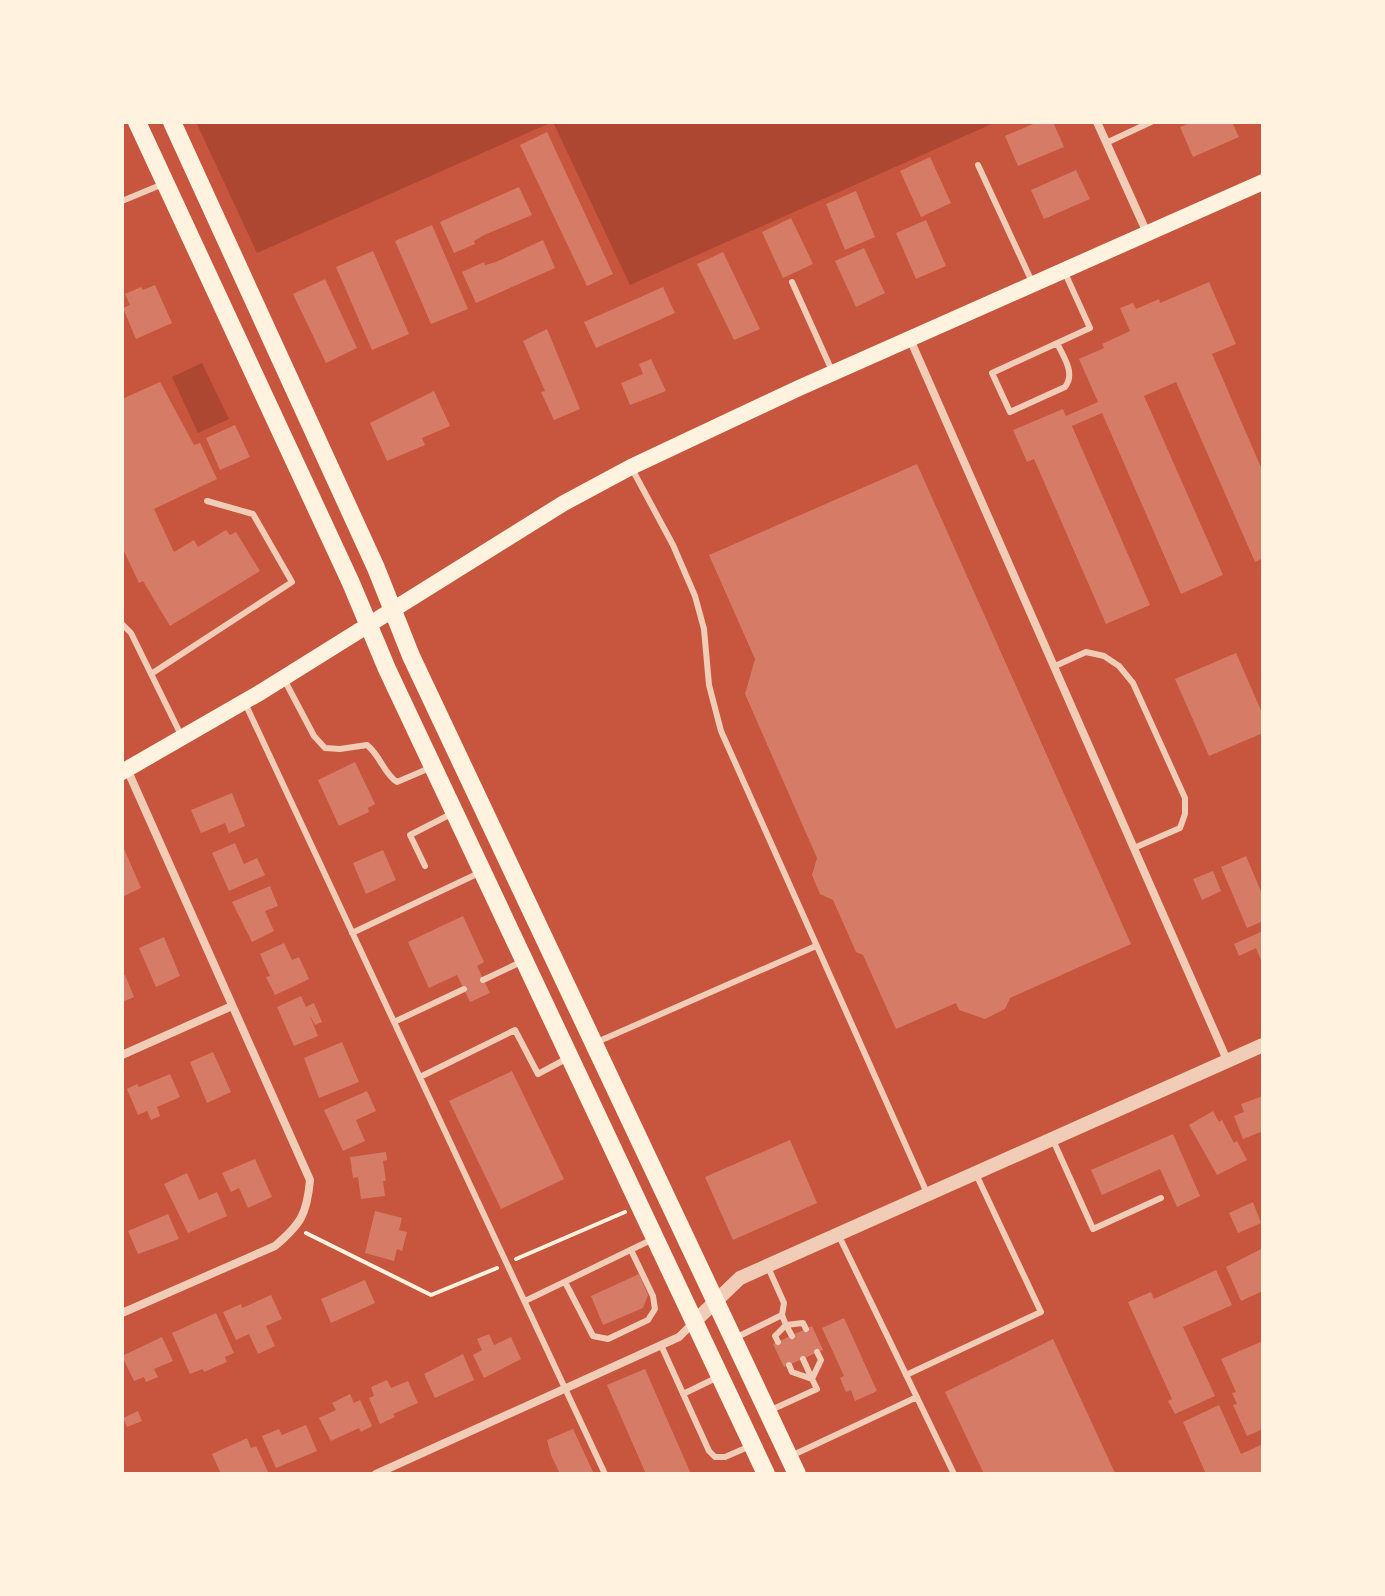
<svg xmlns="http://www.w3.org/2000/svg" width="1385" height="1596" font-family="'Public Sans',sans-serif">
<rect width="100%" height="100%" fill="#c8553d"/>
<!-- green -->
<path fill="#ae4732" d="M196,122h356l-295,131z
M553,122h443l-366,163z
M202,363l27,56 -31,14 -26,-56z"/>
<!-- building -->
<path fill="#d67c66" d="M1038,122h15l11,25 -46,19 -13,-30z
M1192,122h40l7,15 -46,20 -13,-30z
M547,132l66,142 -26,12 -67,-141z
M930,157l21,46 -30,14 -21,-46z
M1076,170l14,29 -46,20 -13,-29z
M519,187l13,28 -48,20 -10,6 1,3 -21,9 -14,-31z
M856,191l19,46 -30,13 -19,-46z
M791,218l22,46 -30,14 -21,-46z
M926,220l20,46 -30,13 -20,-46z
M432,225l36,84 -37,15 -36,-83z
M543,240l12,28 -79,35 -14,-31 22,-10 1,3 11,-3z
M864,248l21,45 -29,14 -21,-46z
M373,251l36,83 -37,16 -36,-83z
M723,252l37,77 -26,11 -37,-76z
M325,279l32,69 -31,15 -33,-69z
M1209,282l27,62 -24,10 51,118v86l-8,4 -79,-180 -32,14 79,179 -42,19 -79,-181 -30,13 78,179 -44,19 -72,-165 -7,3 -14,-32 50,-21 3,7 32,-14 -19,-43 25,-11 -2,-4 28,-13 -10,-23 13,-5 3,6 23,-10 1,4z
M155,285l17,38 -36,16 -13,-31 7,-3 -5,-11 16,-7 2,3z
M663,287l12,26 -79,35 -12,-26z
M547,329l33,80 -26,11 -13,-28 4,-1 -22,-50z
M651,359l15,32 -36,14 -9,-22 22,-9 -4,-10z
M160,382l34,63 6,-2 17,36 -63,30 20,43 20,-12 4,7 28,-17 4,5 6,-3 24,39 -90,55 -27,-45 -4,2 -17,-36v-148z
M434,391l16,35 -28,12 3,7 -38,16 -17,-38z
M235,425l15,32 -30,13 -14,-32z
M917,464l214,480 -121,54 -5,11 -20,10 -26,-9 -3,-7 -60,26 -33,-74 -7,-3 -23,-52 -13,-6 -8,-19 5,-17 -72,-164 10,-35 -46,-104z
M1236,653l27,62v18l-54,23 -34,-77z
M355,762l20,42 -7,4 1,4 -30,14 -21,-46z
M232,793l13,33 -16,7 -4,-10 -24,10 -10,-23z
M235,843l9,21 13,-6 8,17 -36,16 -17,-38z
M122,844l19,44 -19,9z
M383,850l13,30 -30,14 -13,-31z
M1246,856l17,40v25l-16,7 -26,-61z
M1213,871l8,20 -19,9 -9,-21z
M270,886l8,20 -13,5 9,20 -22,11 -20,-40z
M463,916l21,46 -7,4 13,27 -20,9 -13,-27 -28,13 -21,-46z
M1263,931v34l-7,-17 -17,8 -5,-12z
M164,937l16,39 -24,11 -17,-39z
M284,943l8,17 7,-3 10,22 -34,16 -9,-18 4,-1 -10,-22z
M125,975l9,22 -12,5v-26z
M301,996l5,11 8,-4 8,19 -7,3 -6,-11 9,22 -24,10 -17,-39z
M342,1042l17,40 -40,16 -15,-40z
M213,1052l18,40 -24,11 -17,-41z
M512,1071l52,108 -63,30 -52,-108z
M170,1074l10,23 -23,10 3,9 -9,4 -4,-9 -9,4 -11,-26 10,-5 2,3z
M367,1091l9,20 -20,9 9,21 -22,10 -19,-41z
M1263,1096v35l-20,8 -9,-23 10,-4 -3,-8z
M1213,1111l6,11 3,-2 12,23 3,-2 10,19 -30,15 -28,-50z
M1173,1134l27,62 -23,11 -17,-38 -58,26 -11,-25z
M790,1140l27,63 -84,37 -28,-63z
M386,1152l1,8 -4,1 3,20h-3l2,15 -24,3 -3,-22 -5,1 -3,-21z
M255,1159l17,38 -24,11 -9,-20 -8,4 -9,-19z
M187,1173l12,27 18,-8 10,24 -39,17 -24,-49z
M1253,1202l8,21 -23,10 -9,-20z
M375,1211l27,7 -3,12 8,2 -5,19 -5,-2 -3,12 -29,-8z
M168,1214l11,25 -41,15 -10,-23z
M1263,1248v43l-22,10 -15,-34z
M1216,1270l16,35 -49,22 32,69 -40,18 -7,-13 4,-2 -44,-97 23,-10 3,7z
M639,1274l9,21 -5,13 -40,17 -12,-29z
M365,1280l10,23 -44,20 -10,-24z
M271,1295l11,24 -16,7 9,20 -17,8 -9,-20 -13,6 -13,-28 18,-8 1,4z
M216,1313l18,40 -9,4 2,5 -23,10 -1,-3 -13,5 -18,-41z
M844,1318l33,73 -22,10 -4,-11 -5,2 -6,-14 4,-2 -22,-48z
M812,1326l11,24 -39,17 -11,-23z
M489,1334l5,11 17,-8 10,22 -37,19 -11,-23 9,-5 -5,-11z
M162,1337l11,24 -19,8 4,8 -12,5 -2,-5 -10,4 -12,-25z
M1053,1339l62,134 -131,1 -39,-82z
M1263,1341v88l-16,7 -14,-31 4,-1 -5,-11 4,-1 -15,-33z
M463,1354l11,26 -39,18 -11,-24z
M645,1369l46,105h-45l-39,-89z
M387,1380l4,8 17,-7 10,22 -25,11 2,3 -15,7 -11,-26 5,-2 -3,-9z
M350,1394l4,9 6,-3 12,26 -11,6 -2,-4 -28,13 -12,-23 17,-8 -4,-7z
M1219,1405l22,49 22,-10v30h-57l-23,-52z
M138,1411l4,10 -15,6 -4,-9z
M306,1425l11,26 -41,17 -14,-32 17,-7 3,6z
M573,1429l21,45h-34l-9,-19 -4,-15z
M247,1438l4,10 5,-2 13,28h-48l-9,-20z"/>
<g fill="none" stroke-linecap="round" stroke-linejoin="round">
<!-- path -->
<path stroke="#fff3e0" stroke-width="4" d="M306,1233l125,62 66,-27
M516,1259l109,-47"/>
<!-- service -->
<path stroke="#f1ccb7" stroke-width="6" d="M1106,143l45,-21
M978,165l55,119
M122,201l41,-17
M792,282l41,91
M1057,343c6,13 19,30 8,44l-55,25 -18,-39 98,-45 -25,-55
M631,467l42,78 22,51 9,33 5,56 12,46 206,462
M122,624l9,9 50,102
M1055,666l31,-14 18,4 15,10 14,17 52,115v16l-5,14 -46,20
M151,674l141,-92 -39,-68 -46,-13
M285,681l29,55 11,12 15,1 27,-4c13,10 17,29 30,37l35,-15
M245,703l149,319
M425,866l-15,-31 41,-21
M352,933l127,-60
M483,980l38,-18
M464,989l-70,33 211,452
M597,1042l219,-96
M420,1077l95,-47 23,44 28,-15
M1052,1138l41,91 68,-31
M839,1236l115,238
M767,1265l17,38 -2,12 4,10 17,-2 3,6
M565,1282l28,54 15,3 40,-19 7,-11 -2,-13 -22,-46
M525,1301l126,-61
M735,1338l47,-23
M778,1342l-3,-6 11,-11 6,11
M661,1345l48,106 6,6h10l23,-10
M803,1359l9,20
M906,1375l135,-63 -66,-140
M812,1379l9,-19 -4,-8
M683,1394l33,-16
M771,1410l46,-21 -5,-10 -20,-7 -3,-7
M793,1455l124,-58"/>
<!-- minor -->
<path stroke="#f1ccb7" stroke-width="8" d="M1097,122l50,111
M910,339l317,721
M122,1055l110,-49
M122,1313l153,-67c26,-22 32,-32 35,-66l-183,-411
M376,1474l303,-137 15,-15"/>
<!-- tertiary -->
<path stroke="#f1ccb7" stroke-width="14" d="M694,1322l46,-44 523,-233"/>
<!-- secondary -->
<path stroke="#fff3e0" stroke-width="16" d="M122,772l139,-80 303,-189 67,-36 168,-79 464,-206"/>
<!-- primary -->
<path stroke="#fff3e0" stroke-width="18" d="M137,122l214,461 36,86 379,805
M172,122l204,446 35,88 386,818"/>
</g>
<!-- border -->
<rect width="1385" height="1596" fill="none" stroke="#fff3e0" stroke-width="248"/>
</svg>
